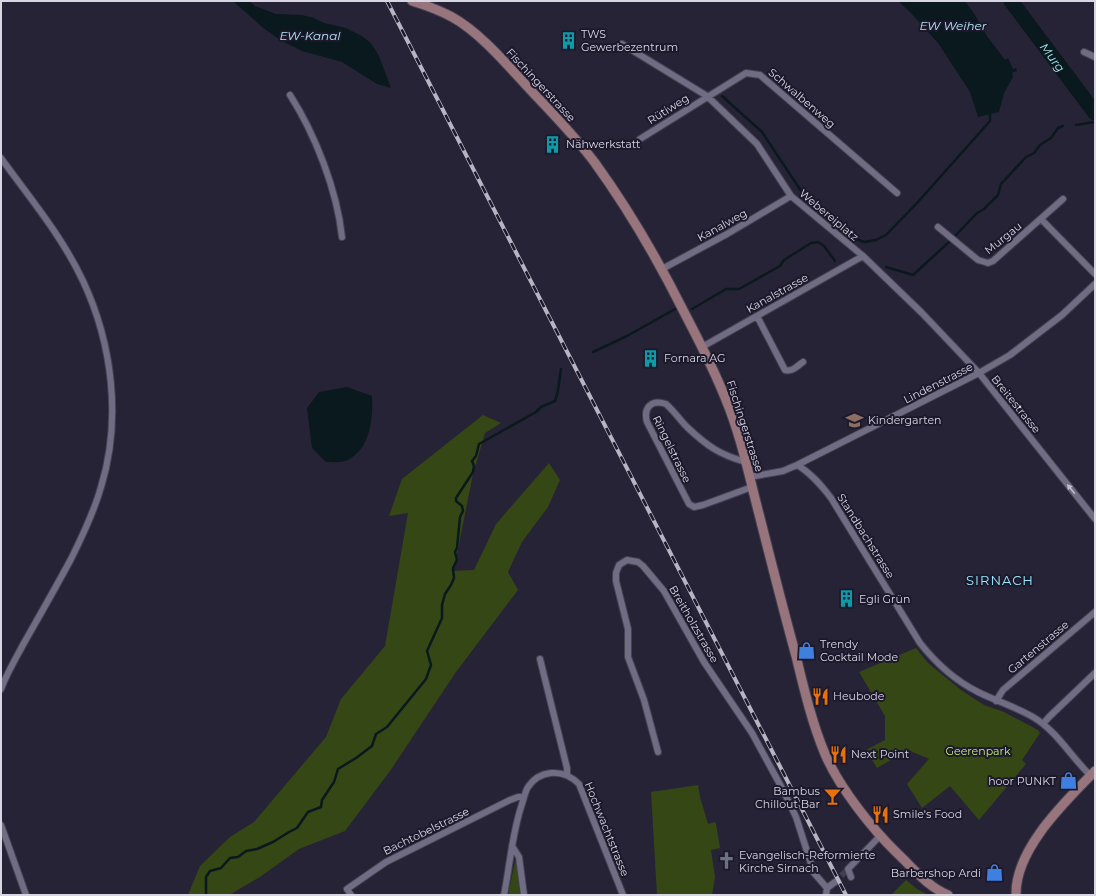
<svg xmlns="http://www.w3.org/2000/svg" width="1096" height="896" font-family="Montserrat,sans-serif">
<rect width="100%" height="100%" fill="#272336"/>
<!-- green -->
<path fill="#354715" d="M483,415l18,8 -16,10 -12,41 -18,90 -4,7 23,-1 22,-46 53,-61 11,17 -12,27 -26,35 -14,30 10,18 -62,82 -66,99 -45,60 -46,18 -39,28 -31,18h-41l12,-29 30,-29 24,-15 72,-85 15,-38 44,-53 23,-133 -19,3 13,-37z
M916,648l12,15 33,27 23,15 20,7 34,18 2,3 -18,27 4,4 -47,56 -29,-34 -28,22 -15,-24 22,-25 -21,-9 -31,18 -11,-18 19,-10v-24l-26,-44z
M698,785l2,12 8,27 7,-2 1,2 4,24 -9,2 4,27 -3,18h-55l-6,-103z
M515,862h2l3,33h-12z
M906,880l11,9 11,6h-37z"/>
<!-- water -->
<path fill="#09191d" d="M233,1h16l6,5 21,8 26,1 12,3 10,5 22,5 14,7 10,7 5,7 4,7 12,32 -14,-4 -35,-22 -40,-11 -22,-11 -18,-13z
M898,1h67l10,14 12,21 18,24 3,-2 5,11 3,-1 1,3 -5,2 1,4 -9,16 -5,19 -21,5 -8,-25 -32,-49 -27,-30z
M347,387l25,9c1,22 -1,52 -24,64 -6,3 -15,2 -22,2l-14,-14 -5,-40 12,-16z"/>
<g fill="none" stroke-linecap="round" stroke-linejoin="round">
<!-- stream -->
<path stroke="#09191d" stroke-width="2.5" d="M722,96l40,36 41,62 48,43 13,5 12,-2 10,-5 31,-32 73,-82v-7
M1076,125l19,-3
M956,235l21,-22 7,-4 14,-14 3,-11 25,-27 8,-4 6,-8 11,-7 7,-10 5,-2
M886,267l27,8 36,-33
M692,309l34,-20h13l41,-23 4,-6 27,-17 7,-1 6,4 11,15
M593,352l34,-16 50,-28
M206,895v-18l4,-6 11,-3 9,-10 8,-1 8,-6 11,-2 16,-7 16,-10 8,-4 11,-16 13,-5 1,-7 12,-18 4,-13 18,-11 16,-12 4,-12 11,-7 39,-48 5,-14 -4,-14 15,-33v-13l3,-11 6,-9 3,-7 -1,-10 4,-8 -2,-8 2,-4 3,-31 3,-6 -1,-5 -6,-5v-3l17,-26 1,-6 -2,-5 4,-5 3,-12 57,-32 5,-5 14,-6c4,-10 4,-21 6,-32"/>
<!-- river -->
<path stroke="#09191d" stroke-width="15" id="s1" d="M1011,1l84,112"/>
<!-- minor-tunnel -->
<path stroke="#423e50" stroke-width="6" stroke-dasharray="6 3" stroke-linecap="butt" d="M835,882l13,-13"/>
<defs>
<path id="minor" d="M622,44l85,52 50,48 34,52 72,60 59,57 57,60 116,146
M1084,52l11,5
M290,95c25,39 47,95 52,142
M640,139l106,-66 14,2 137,118
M1,158c28,39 61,78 82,123 29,62 39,138 18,206 -7,25 -18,48 -30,72 -15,28 -31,56 -47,84 -8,15 -17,30 -23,46
M1041,219l54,55
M938,227l40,33 10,3 5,-2 70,-62
M662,269l65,-35 64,-38
M757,316l28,54c8,2 12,-4 18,-8
M702,347l161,-91
M746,462c-26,-7 -39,-16 -59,-35 -7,-7 -13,-16 -21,-23 -15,-5 -23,4 -19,18l42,82 5,3 9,-2 49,-18
M797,465c14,8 24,20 34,33l89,145c15,19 36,38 58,49 18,9 38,15 55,25 24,14 38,40 58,59
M749,477l34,-6 14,-6 182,-92 31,-18 52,-40 33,-31
M540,659l27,109v6
M996,701l7,-11 92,-78
M1043,724l6,-7 46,-44
M658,752l-14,-52 -16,-43v-28l-12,-48v-8l3,-8 8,-5 11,2 5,4 21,25 40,71 48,71 31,57 13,27 18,56 13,15
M1,825l25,70
M512,846l7,11 5,38
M851,877l-3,-8 32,-33
M351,895l-4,-6 39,-27 124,-62 8,-3h6
M504,895c6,-30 8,-62 18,-91 2,-6 3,-12 6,-17 6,-9 13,-13 23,-14 12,-1 20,3 28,11l44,111
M826,895l1,-7 8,-6"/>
<path id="secondary" d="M412,1c13,4 27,9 40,16 31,17 61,55 86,81 20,21 40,42 57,65 34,47 63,97 89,149 15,29 30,57 42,88 15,36 23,76 33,114 12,47 24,95 37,142 8,33 16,67 29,98 14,33 47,75 73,100 16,15 30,33 50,41
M1016,895c-1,-46 49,-93 79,-124"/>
</defs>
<!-- minor casing -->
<use href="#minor" stroke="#444150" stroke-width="8"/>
<!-- secondary casing -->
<use href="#secondary" stroke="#444150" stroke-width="11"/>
<!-- minor -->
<use href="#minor" stroke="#706c83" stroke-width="6"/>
<!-- secondary -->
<use href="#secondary" stroke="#98747c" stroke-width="9"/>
<defs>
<path id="rail" d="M387,1l459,894"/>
</defs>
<!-- rail casing -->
<use href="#rail" stroke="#b7b5c3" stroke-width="4"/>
<!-- rail -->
<use href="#rail" stroke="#1d192c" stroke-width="2.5" stroke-dasharray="8" stroke-linecap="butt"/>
</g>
<!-- one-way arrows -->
<defs><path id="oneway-solid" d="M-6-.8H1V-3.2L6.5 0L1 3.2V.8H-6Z"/></defs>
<use fill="#bebccb" href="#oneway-solid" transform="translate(1071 489) rotate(-129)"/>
<!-- icons -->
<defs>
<symbol id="building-bare" viewBox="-9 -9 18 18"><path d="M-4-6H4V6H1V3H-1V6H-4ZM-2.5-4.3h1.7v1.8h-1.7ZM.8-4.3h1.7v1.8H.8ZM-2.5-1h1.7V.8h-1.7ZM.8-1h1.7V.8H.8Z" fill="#0f9aa8" stroke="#1d192c" stroke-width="2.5" paint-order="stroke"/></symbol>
<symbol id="school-bare" viewBox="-9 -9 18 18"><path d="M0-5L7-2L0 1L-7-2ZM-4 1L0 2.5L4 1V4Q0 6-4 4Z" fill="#8d6e63" stroke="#1d192c" stroke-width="2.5" paint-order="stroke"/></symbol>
<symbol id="shop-bare" viewBox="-9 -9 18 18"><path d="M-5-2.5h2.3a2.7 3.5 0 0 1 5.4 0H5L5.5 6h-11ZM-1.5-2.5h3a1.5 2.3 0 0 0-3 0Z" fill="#3f7fe0" stroke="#1d192c" stroke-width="2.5" paint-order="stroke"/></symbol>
<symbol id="restaurant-bare" viewBox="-9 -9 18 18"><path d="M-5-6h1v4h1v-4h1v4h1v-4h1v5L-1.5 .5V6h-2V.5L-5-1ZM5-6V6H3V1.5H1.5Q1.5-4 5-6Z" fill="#e8710a" stroke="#1d192c" stroke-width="2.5" paint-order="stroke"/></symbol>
<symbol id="bar-bare" viewBox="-9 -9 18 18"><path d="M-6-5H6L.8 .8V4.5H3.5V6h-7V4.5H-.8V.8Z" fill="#e8710a" stroke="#1d192c" stroke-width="2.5" paint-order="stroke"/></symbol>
<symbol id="church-bare" viewBox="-9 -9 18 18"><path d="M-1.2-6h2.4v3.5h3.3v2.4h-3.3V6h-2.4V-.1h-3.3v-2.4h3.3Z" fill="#6b7280" stroke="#1d192c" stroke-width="2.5" paint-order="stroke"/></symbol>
</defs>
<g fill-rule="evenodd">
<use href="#building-bare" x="556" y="28" width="25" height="25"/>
<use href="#building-bare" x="540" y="132" width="25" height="25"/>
<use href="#building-bare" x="638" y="346" width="25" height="25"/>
<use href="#school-bare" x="842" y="408" width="25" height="25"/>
<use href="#building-bare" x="834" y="586" width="25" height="25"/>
<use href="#shop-bare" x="794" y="638" width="25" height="25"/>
<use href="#restaurant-bare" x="808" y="684" width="25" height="25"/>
<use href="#restaurant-bare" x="826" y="742" width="25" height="25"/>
<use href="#shop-bare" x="1056" y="768" width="25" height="25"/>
<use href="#bar-bare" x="820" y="784" width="25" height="25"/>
<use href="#restaurant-bare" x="868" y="802" width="25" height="25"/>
<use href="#church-bare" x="714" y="848" width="25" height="25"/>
<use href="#shop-bare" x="982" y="860" width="25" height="25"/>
</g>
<g text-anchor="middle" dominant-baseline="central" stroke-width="4" stroke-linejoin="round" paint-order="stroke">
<!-- poi labels -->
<g font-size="11" fill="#d8d6e3" stroke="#1d192c" text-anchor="start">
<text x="581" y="34">TWS<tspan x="581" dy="13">Gewerbezentrum</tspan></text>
<text x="566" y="144">Nähwerkstatt</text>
<text x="664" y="358">Fornara AG</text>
<text x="868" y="420">Kindergarten</text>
<text x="859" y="599">Egli Grün</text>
<text x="820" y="644">Trendy<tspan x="820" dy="13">Cocktail Mode</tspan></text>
<text x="833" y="696">Heubode</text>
<text x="851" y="754">Next Point</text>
<text x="1056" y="781" text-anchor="end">hoor PUNKT</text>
<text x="820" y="791" text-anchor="end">Bambus<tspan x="820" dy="13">Chillout Bar</tspan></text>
<text x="893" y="814">Smile's Food</text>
<text x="739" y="855">Evangelisch-Reformierte<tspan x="739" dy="13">Kirche Sirnach</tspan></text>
<text x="981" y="873" text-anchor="end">Barbershop Ardi</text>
</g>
<!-- street labels -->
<g font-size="11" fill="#d8d6e3" stroke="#1d192c">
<text transform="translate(541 85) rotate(47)">Fischingerstrasse</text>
<text transform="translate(802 98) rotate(41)">Schwalbenweg</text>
<text transform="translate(668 109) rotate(-32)">Rütiweg</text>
<text transform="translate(829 215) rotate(40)">Webereiplatz</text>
<text transform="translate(722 225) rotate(-29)">Kanalweg</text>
<text transform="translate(1003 238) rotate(-39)">Murgau</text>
<text transform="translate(777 293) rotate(-29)">Kanalstrasse</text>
<text transform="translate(938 383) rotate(-27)">Lindenstrasse</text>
<text transform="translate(1016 404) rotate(51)">Breitestrasse</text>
<text transform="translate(745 426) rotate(72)">Fischingerstrasse</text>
<text transform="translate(672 449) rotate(64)">Ringelstrasse</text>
<text transform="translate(866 536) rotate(58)">Standbachstrasse</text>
<text transform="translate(694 624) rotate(60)">Breitholzstrasse</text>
<text transform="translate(1038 647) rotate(-40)">Gartenstrasse</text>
<text transform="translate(607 829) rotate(68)">Hochwachtstrasse</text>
<text transform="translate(426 831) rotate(-26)">Bachtobelstrasse</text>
</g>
<!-- park labels -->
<g font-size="11" fill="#c1ed7d" stroke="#1d192c">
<text x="978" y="751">Geerenpark</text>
</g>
<!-- water labels -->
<g font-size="12" font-style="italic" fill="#aee6f3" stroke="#1d192c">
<text x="953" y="25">EW Weiher</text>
<text x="310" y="35">EW-Kanal</text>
<text stroke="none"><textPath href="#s1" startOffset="70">Murg</textPath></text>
</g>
<!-- quarter labels -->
<g font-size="13" letter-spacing="1" fill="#9ce9fc" stroke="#1d192c">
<text x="1000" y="580">SIRNACH</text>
</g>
</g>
<!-- border -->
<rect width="1096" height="896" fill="none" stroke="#d8d6e3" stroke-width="4"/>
</svg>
